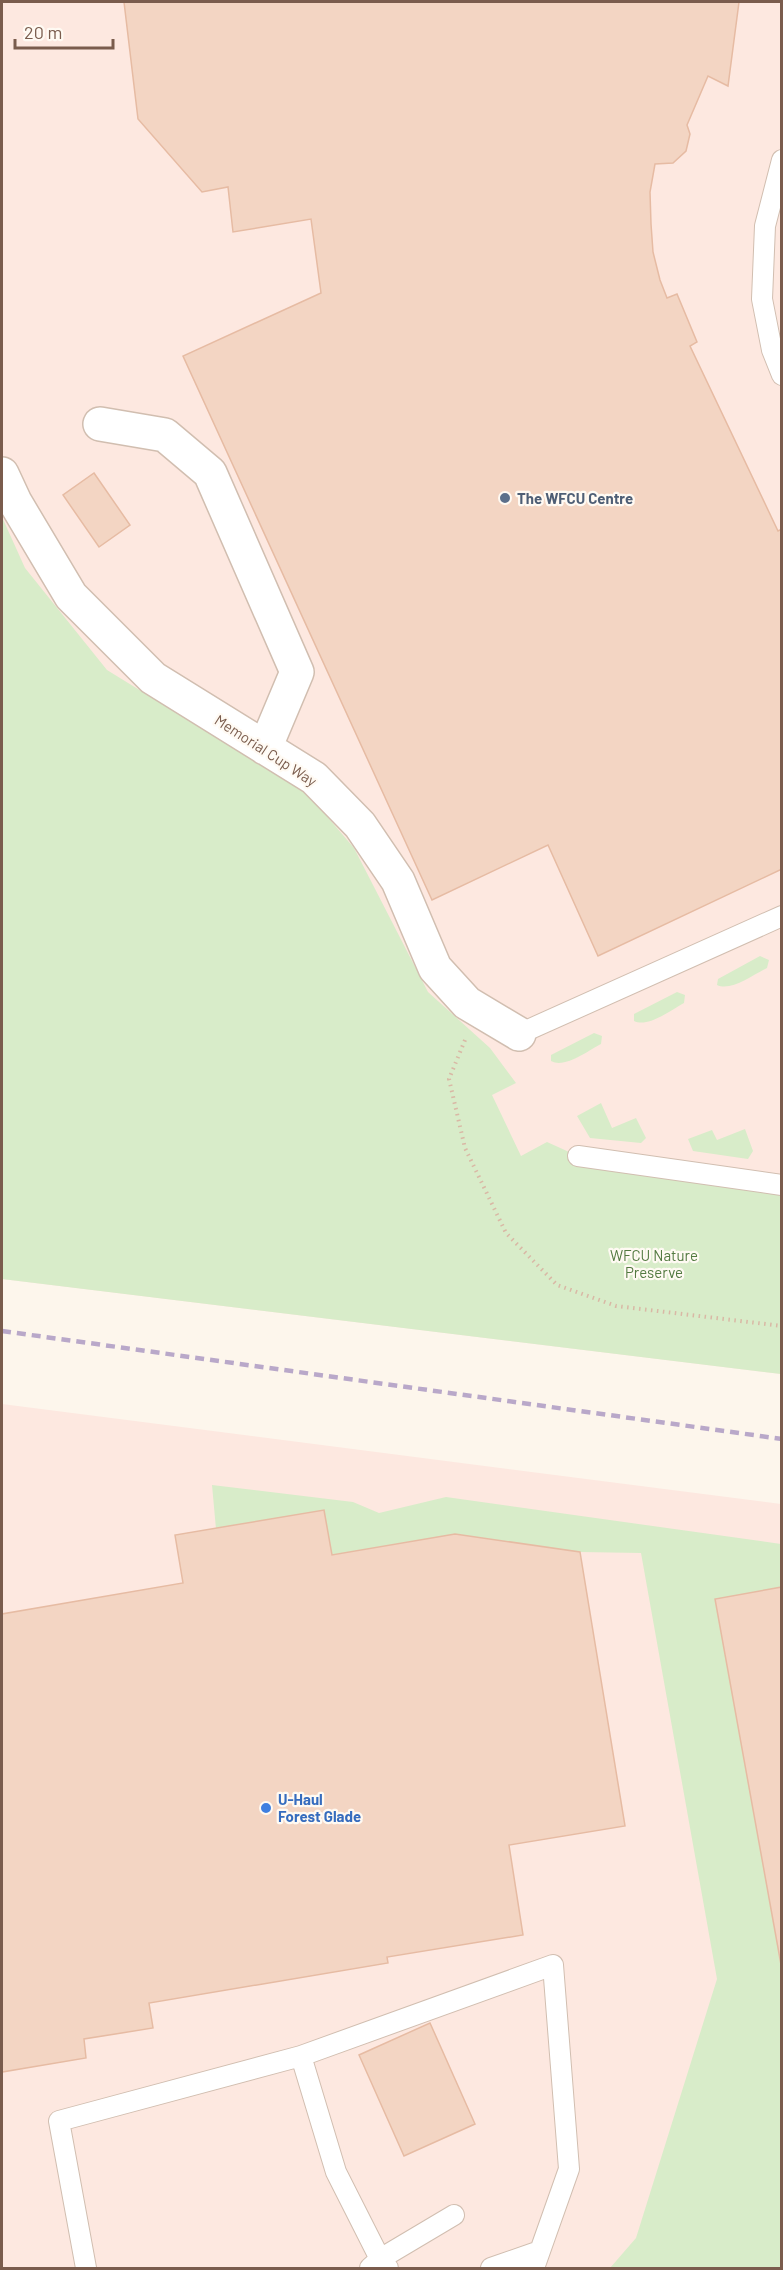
<svg xmlns="http://www.w3.org/2000/svg" width="783" height="2270" font-family="Barlow,sans-serif">
<rect width="100%" height="100%" fill="#fdf6ec"/>
<!-- commercial -->
<path fill="#fde8e0" d="M2,2h779v1372l-779,-95z
M2,1404l779,100v764h-779z"/>
<!-- green -->
<path fill="#d8ecc9" d="M2,517l23,51 82,102 200,123 47,55 74,144 62,56 26,35 -24,12 29,61 26,-14 31,14 203,30v188l-779,-95z
M760,956l9,4 -2,8c-13,6 -36,24 -50,17l1,-6z
M677,992l8,3 -1,8c-13,7 -36,25 -50,18v-7z
M594,1033l8,3 -1,8c-12,6 -36,25 -50,17v-6z
M601,1103l11,25 24,-10 10,20 -5,5 -51,-5 -13,-22z
M745,1129l8,22 -5,8 -55,-8 -5,-12 24,-9 5,10z
M212,1485l141,17 26,11 67,-16 335,47v724h-171l26,-30 81,-259 -76,-426 -61,-1 -125,-18 -123,21 -116,-26z"/>
<!-- building -->
<path fill="#f3d5c3" stroke="#e6bba3" stroke-width="1.5" d="M124,2h615l-11,84 -20,-10 -21,49 3,9 -4,17 -13,12 -18,1 -5,28 1,32 2,28 7,28 7,18 10,-4 20,48 -7,4 88,185 4,-2v340l-184,87 -50,-111 -116,55 -249,-544 138,-63 -10,-74 -78,13 -5,-45 -26,5 -64,-73z
M94,473l36,52 -31,22 -36,-52z
M324,1510l8,45 123,-21 125,18 45,274 -116,19 14,90 -136,22 1,6 -239,40 4,25 -69,11 2,19 -84,14v-458l181,-31 -8,-48z
M782,1587v383l-67,-371z
M430,2023l45,101 -71,32 -45,-101z"/>
<g fill="none" stroke-linecap="round" stroke-linejoin="round">
<defs>
<path id="lane" d="M782,160l-17,66 -3,73 10,51 10,25
M519,1034l263,-118
M578,1156l204,29
M301,2056l252,-91 16,204 -35,99
M86,2268l-27,-147 242,-65 35,116 44,87 8,9
M370,2268l10,-9 74,-44
M491,2268l49,-17"/>
<path id="street" d="M100,424l65,11 45,38 87,199 -32,76
M2,474l13,28 56,94 82,82 161,100 46,47 38,56 37,87 32,35 52,31"/>
</defs>
<!-- lane casing -->
<use href="#lane" stroke="#d1beb0" stroke-width="22"/>
<!-- street casing -->
<use href="#street" stroke="#d1beb0" stroke-width="36"/>
<!-- path -->
<path stroke="#d9b8a5" stroke-width="4" stroke-dasharray="1.5 4.5" stroke-linecap="butt" d="M465,1040l-16,39 16,69 41,85 51,52 59,21 166,20"/>
<!-- lane -->
<use href="#lane" stroke="#fff" stroke-width="20"/>
<!-- street -->
<use href="#street" stroke="#fff" stroke-width="33"/>
<!-- rail -->
<path stroke="#b9a8c9" stroke-width="4.5" stroke-dasharray="9 6" stroke-linecap="butt" d="M2,1331l780,108"/>
</g>
<!-- markers -->
<circle fill="#5c6f8a" stroke="#fffaf3" stroke-width="2" cx="505" cy="498" r="6"/>
<circle fill="#3f7fe0" stroke="#fffaf3" stroke-width="2" cx="266" cy="1808" r="6"/>
<g text-anchor="middle" dominant-baseline="central" stroke-width="4.5" stroke-linejoin="round" paint-order="stroke">
<!-- service labels -->
<g font-size="15" font-weight="bold" fill="#4e5e75" stroke="#fffaf3" text-anchor="start">
<text x="517" y="498">The WFCU Centre</text>
</g>
<!-- street labels -->
<g font-size="15" fill="#7a5c4d" stroke="#fffaf3">
<text transform="translate(266 750) rotate(33)">Memorial Cup Way</text>
</g>
<!-- park labels -->
<g font-size="15" fill="#537a41" stroke="#fffaf3">
<text x="654" y="1255">WFCU Nature<tspan x="654" dy="17">Preserve</tspan></text>
</g>
<!-- shop labels -->
<g font-size="15" font-weight="bold" fill="#366cbe" stroke="#fffaf3" text-anchor="start">
<text x="278" y="1799">U-Haul<tspan x="278" dy="17">Forest Glade</tspan></text>
</g>
</g>
<!-- border -->
<rect width="783" height="2270" fill="none" stroke="#7a5c4d" stroke-width="6"/>
<!-- scale -->
<path d="M15 39v9h98v-9" fill="none" stroke="#7a5c4d" stroke-width="3"/>
<text x="24" y="39" font-size="18" fill="#7a5c4d" stroke="#fffaf3" stroke-width="4.5" paint-order="stroke">20 m</text>
</svg>
